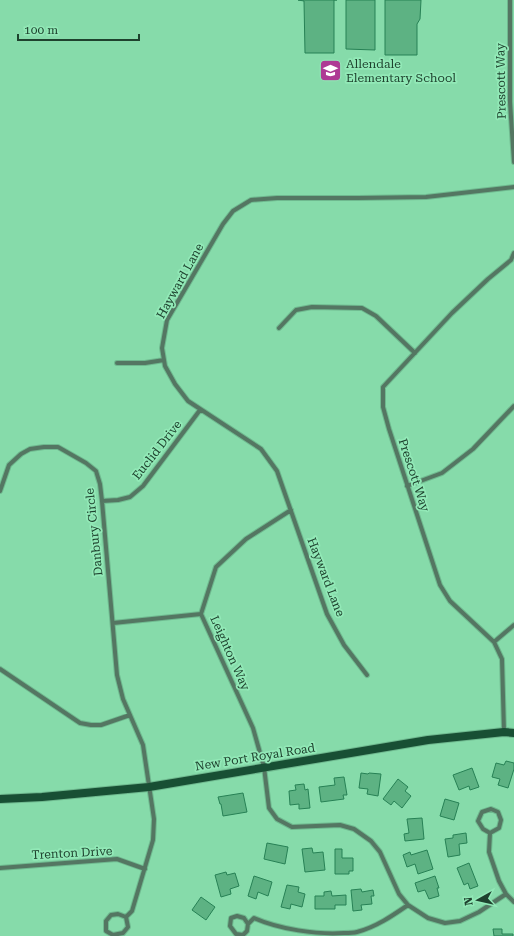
<svg xmlns="http://www.w3.org/2000/svg" width="514" height="936" font-family="'Roboto Serif',serif">
<rect width="100%" height="100%" fill="#86dbaa"/>
<!-- building -->
<path fill="#5db283" stroke="#278155" d="M298,0h39h-3v53h-29l-1,-52z
M346,0h29v50l-29,-1z
M385,0h36l-1,19 -3,5v31h-32z
M506,761l8,2v6l-6,19 -10,-3 2,-6 -8,-2 4,-14 8,2z
M472,768l7,19 -9,3 -1,-4 -10,4 -6,-15z
M361,773l7,1 1,-1 12,1 -3,22 -11,-2 1,-5 -9,-1z
M344,777l3,18h-4l1,4 -23,3 -2,-15 16,-2 -1,-7z
M398,779l10,8 -3,4 6,5 -9,12 -8,-7 -3,4 -8,-6z
M304,784l1,6 3,-1 2,19 -11,1v-5l-9,1 -1,-14 7,-1 -1,-5z
M243,793l4,19 -24,4 -2,-12h-1l-2,-7z
M445,799l14,4 -5,17 -14,-4z
M422,818l2,21 -19,2 -1,-7 5,-1 -2,-14z
M466,833l1,10 -8,1 1,11 -12,2 -3,-18 8,-1v-3z
M267,843l21,4 -3,17 -21,-5z
M312,848l1,5 10,-1 2,18 -20,2 -3,-23z
M335,849h7v9h11v13h-4v3h-14z
M427,850l6,19 -15,5 -3,-10 -8,3 -4,-12 7,-3 1,3z
M469,863l9,23 -8,3 -2,-6 -4,2 -7,-17z
M226,872l1,3 8,-2 4,13 -9,3 1,5 -10,3 -6,-22z
M254,876l18,6 -4,14 -10,-4 -2,7 -8,-3z
M435,876l4,12h-2l2,8 -10,3 -4,-9 -7,2 -3,-9z
M287,885l12,2 -1,5 7,2 -3,13 -11,-3 -1,5 -9,-2z
M361,889l1,3 11,-2 1,6h-3l1,8 -11,1 1,5 -9,1 -2,-21z
M331,891l1,5 14,-1v10h-11v4h-20v-13h9v-4z
M201,897l14,10 -9,13 -14,-10z
M493,929h9v5h11v2h-19z"/>
<g fill="none" stroke-linecap="round" stroke-linejoin="round">
<defs>
<path id="street" d="M510,0v102l4,60
M279,328l17,-18 16,-3 50,1 14,8 39,37
M117,363h28l19,-3
M407,486l35,-13 31,-24 41,-43
M0,491l9,-26 12,-11 9,-5 14,-2h14l28,16 10,8 4,13 2,17 15,174 6,24 20,46 11,74 -1,21 -21,71 -6,6 2,10 -5,6 -10,2 -7,-4v-10l5,-6 7,-1 8,3
M102,501l16,-1 12,-3 13,-11 57,-76
M291,510l-45,29 -30,28 -15,47 52,114 11,39 5,41 8,11 15,8 48,-2 14,4 17,12 9,11 19,42 9,11 20,13 17,5 15,-2 19,-9 27,-18
M113,623l88,-9
M494,642l20,-17
M0,669l80,54 11,2h10l29,-10
M367,675l-23,-30 -17,-31 -50,-143 -16,-22 -73,-48 -13,-17 -10,-18 -3,-18 5,-28 56,-96 10,-13 18,-11 26,-2h81l68,-1 88,-10
M504,732l-2,-73 -8,-17 -44,-41 -10,-16 -51,-156 -6,-22v-20l69,-74 36,-34 23,-19 3,-7
M491,809l7,3 3,8 -2,8 -9,5 -7,-4 -5,-8 4,-9z
M490,833l-1,19 10,29 7,13 8,8
M0,868l117,-9 28,10
M248,924l-1,7 -4,4 -7,-1 -6,-8 1,-8 6,-2 7,2 4,6 6,-6c25,11 63,17 90,15 4,0 9,0 13,-1 19,-5 35,-16 51,-27"/>
<path id="secondary" d="M0,799l42,-2 107,-10 279,-47 76,-8 10,1"/>
</defs>
<!-- street casing -->
<use href="#street" stroke="#6fb98f" stroke-width="6"/>
<!-- secondary casing -->
<use href="#secondary" stroke="#6fb98f" stroke-width="10"/>
<!-- street -->
<use href="#street" stroke="#547662" stroke-width="4"/>
<!-- secondary -->
<use href="#secondary" stroke="#184f34" stroke-width="8"/>
</g>
<!-- icons -->
<defs>
<symbol id="school-square" viewBox="-11 -11 22 22"><rect x="-9" y="-9" width="18" height="18" rx="4" fill="#ae3a94" stroke="#92e9b7"/><path d="M0-5L7-2L0 1L-7-2ZM-4 1L0 2.5L4 1V4Q0 6-4 4Z" fill="#fff"/></symbol>
</defs>
<g fill-rule="evenodd">
<use href="#school-square" x="318" y="58" width="25" height="25"/>
</g>
<g text-anchor="middle" dominant-baseline="central" stroke-width="3.5" stroke-linejoin="round" paint-order="stroke">
<!-- poi labels -->
<g font-size="12" fill="#1e422e" stroke="#92e9b7" text-anchor="start">
<text x="346" y="64">Allendale<tspan x="346" dy="14">Elementary School</tspan></text>
</g>
<!-- street labels -->
<g font-size="12" fill="#1e422e" stroke="#92e9b7">
<text transform="translate(501 81) rotate(-91)">Prescott Way</text>
<text transform="translate(180 281) rotate(-61)">Hayward Lane</text>
<text transform="translate(157 450) rotate(-52)">Euclid Drive</text>
<text transform="translate(414 475) rotate(72)">Prescott Way</text>
<text transform="translate(94 532) rotate(-96)">Danbury Circle</text>
<text transform="translate(326 577) rotate(69)">Hayward Lane</text>
<text transform="translate(230 653) rotate(66)">Leighton Way</text>
<text transform="translate(255 757) rotate(-9)">New Port Royal Road</text>
<text transform="translate(72 853) rotate(-3)">Trenton Drive</text>
</g>
</g>
<!-- north arrow -->
<g transform="translate(478 900) rotate(262)" stroke="#92e9b7" stroke-width="3" paint-order="stroke">
<path d="M0-3L7 15L0 10L-7 15Z" fill="#1e422e"/>
<text y="-6" font-size="11" font-weight="bold" text-anchor="middle" fill="#1e422e">N</text>
</g>
<!-- scale -->
<path d="M18 34v6h121v-6" fill="none" stroke="#1e422e" stroke-width="2"/>
<text x="24" y="34" font-size="12" fill="#1e422e" stroke="#92e9b7" stroke-width="3" paint-order="stroke">100 m</text>
</svg>
